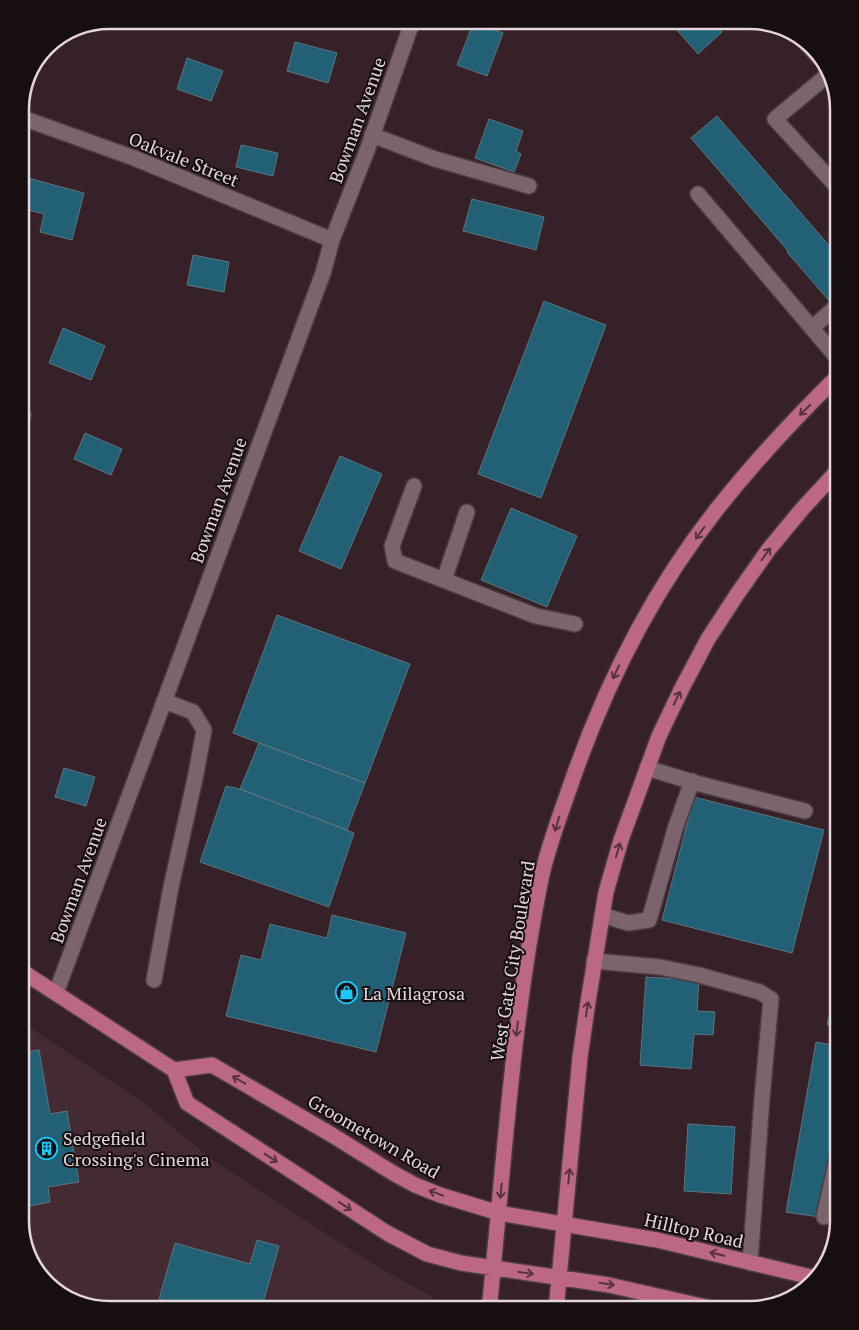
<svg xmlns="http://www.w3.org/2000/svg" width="859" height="1330" font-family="'PT Serif',serif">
<rect width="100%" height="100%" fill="#352127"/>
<!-- built -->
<path fill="#442a32" d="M20,1021l120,79 74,61 159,103 58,32 10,14h-338l-43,-15 -31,-34 -9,-40z"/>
<!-- building -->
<path fill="#226075" stroke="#5d747e" d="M668,20h43l11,12 -24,22z
M474,21l29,12 -16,43 -30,-11z
M295,42l42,11 -9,30 -41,-12z
M187,58l36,13 -12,30 -34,-12z
M717,116l122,141v39l-8,7 -44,-51 1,-1 -97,-113z
M489,119l34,12 -7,20 5,3 -7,18 -39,-14z
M241,145l37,8 -5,23 -37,-9z
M20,176l64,17 -12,47 -32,-8 4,-18 -24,-6z
M472,199l72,18 -8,33 -73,-19z
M193,255l36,7 -5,30 -37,-7z
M544,301l62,24 -65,173 -63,-24z
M63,328l42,18 -14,34 -42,-17z
M85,433l37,16 -11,26 -37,-16z
M340,456l42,18 -41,95 -42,-18z
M511,508l66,28 -30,71 -66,-27z
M277,615l133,49 -45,119 -132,-50z
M259,743l106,40 -18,47 -107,-41z
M64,768l31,9 -9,29 -31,-9z
M226,786l14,3 114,44 -25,74 -129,-45z
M694,797l130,33 -32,123 -130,-33z
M332,915l74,18 -30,119 -150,-36 15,-61 20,5 9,-36 57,14z
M646,977l53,3 -2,31 18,1 -2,23 -19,-1 -3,35 -51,-4z
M832,1003l7,2v23l-12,-3z
M816,1042l23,4v57l-20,114 -33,-5z
M39,1050l11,64 17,-3 12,71 -31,5 2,15 -30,6v-155z
M688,1124l47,3 -4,67 -47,-3z
M839,1180v41l-1,4 -10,-3z
M257,1240l22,6 -18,64h-64l-38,-11 16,-56 75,21z"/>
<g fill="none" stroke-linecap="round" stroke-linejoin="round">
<defs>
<path id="minor" d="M799,35l19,21
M830,73l-55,46 64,70
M20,117l114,41 198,82
M372,135l63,24 94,27
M698,194l141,166
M812,328l27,-24
M20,414l3,1
M414,486l-22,60 3,15 141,55 39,8
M444,580l23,-68
M647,768l49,15 109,28
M602,915l26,8 21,-3 26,-91 17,-48
M594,961l66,6 39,8 61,17 11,7 -9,99 -12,165
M154,980l17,-93 25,-113 8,-44 -11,-18 -29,-11
M56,993l267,-720 9,-33 36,-92 45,-128
M824,1217l15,-67"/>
<path id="major" d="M20,970l154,100 13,33 200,130 40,21 34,9 148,22 110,25
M174,1070l38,-5 120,70 61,38 22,12 25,10 59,18 158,27 158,38
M489,1310c15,-144 23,-289 52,-431 7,-33 20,-66 31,-98 34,-98 81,-191 145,-272 38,-48 79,-92 122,-134
M556,1310l24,-253 8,-55 18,-110 15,-52 38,-104 23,-48 26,-49 30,-46 31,-44 34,-41 36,-39"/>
</defs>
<!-- minor casing -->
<use href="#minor" stroke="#4c3c40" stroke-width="18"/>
<!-- major casing -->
<use href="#major" stroke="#4c3c40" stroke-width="18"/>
<!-- minor -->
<use href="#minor" stroke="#7b646b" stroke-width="15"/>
<!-- major -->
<use href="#major" stroke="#bb6785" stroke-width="15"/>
</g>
<!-- one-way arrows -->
<defs><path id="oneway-shaft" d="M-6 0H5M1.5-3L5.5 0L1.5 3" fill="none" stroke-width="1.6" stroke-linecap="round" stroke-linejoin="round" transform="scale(1.25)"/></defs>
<g stroke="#59323f">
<use href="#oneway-shaft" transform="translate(805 410) rotate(135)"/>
<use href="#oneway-shaft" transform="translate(700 533) rotate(126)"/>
<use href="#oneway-shaft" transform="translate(766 554) rotate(-54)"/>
<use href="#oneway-shaft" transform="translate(616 672) rotate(115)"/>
<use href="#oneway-shaft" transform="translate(677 698) rotate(-65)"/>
<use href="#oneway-shaft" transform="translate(557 824) rotate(107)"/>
<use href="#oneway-shaft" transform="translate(618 850) rotate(-74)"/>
<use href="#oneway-shaft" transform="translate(587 1009) rotate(-82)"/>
<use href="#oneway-shaft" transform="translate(517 1029) rotate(97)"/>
<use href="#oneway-shaft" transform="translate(239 1080) rotate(-150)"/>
<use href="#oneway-shaft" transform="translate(271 1158) rotate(33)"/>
<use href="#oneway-shaft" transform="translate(569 1176) rotate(-84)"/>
<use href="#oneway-shaft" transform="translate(501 1191) rotate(95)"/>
<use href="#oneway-shaft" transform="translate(436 1193) rotate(-160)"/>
<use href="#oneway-shaft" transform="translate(345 1206) rotate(33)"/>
<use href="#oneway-shaft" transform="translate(717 1254) rotate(-166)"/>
<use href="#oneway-shaft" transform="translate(526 1273) rotate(8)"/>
<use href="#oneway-shaft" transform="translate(607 1284) rotate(10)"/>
</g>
<!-- icons -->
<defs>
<symbol id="shop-ring" viewBox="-11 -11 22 22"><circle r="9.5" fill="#170e10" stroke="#19cafc" stroke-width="1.5"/><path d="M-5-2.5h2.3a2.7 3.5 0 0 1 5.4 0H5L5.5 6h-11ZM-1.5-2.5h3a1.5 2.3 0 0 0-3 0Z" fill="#19cafc"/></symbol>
<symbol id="building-ring" viewBox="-11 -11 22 22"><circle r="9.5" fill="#170e10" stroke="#19cafc" stroke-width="1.5"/><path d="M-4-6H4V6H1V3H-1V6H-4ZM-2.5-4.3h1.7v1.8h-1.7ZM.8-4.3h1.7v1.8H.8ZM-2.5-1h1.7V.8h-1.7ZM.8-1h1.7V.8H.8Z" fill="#19cafc"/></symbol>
</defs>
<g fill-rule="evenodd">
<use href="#shop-ring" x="334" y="980" width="25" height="25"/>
<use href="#building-ring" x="34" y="1136" width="25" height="25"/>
</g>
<g text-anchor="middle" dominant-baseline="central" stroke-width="4" stroke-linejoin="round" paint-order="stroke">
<!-- street labels -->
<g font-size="18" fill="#e4d6da" stroke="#170e10">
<text transform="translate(357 120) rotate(-70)">Bowman Avenue</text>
<text transform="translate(184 159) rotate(22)">Oakvale Street</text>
<text transform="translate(218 500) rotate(-70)">Bowman Avenue</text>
<text transform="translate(78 880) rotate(-70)">Bowman Avenue</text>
<text transform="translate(512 961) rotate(-81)">West Gate City Boulevard</text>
<text transform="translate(374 1136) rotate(30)">Groometown Road</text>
<text transform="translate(694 1230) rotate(13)">Hilltop Road</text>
</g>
<!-- poi labels -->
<g font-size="18" fill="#e4d6da" stroke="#170e10" text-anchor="start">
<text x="363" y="993">La Milagrosa</text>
<text x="63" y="1138">Sedgefield<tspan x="63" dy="21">Crossing's Cinema</tspan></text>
</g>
</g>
<!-- crop -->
<path d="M0 0H859V1330H0ZM109 29H750A80 80 0 0 1 830 109V1221A80 80 0 0 1 750 1301H109A80 80 0 0 1 29 1221V109A80 80 0 0 1 109 29Z" fill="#170e10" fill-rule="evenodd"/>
<path fill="none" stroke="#e4d6da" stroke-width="2.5" d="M109 29H750A80 80 0 0 1 830 109V1221A80 80 0 0 1 750 1301H109A80 80 0 0 1 29 1221V109A80 80 0 0 1 109 29Z"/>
</svg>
